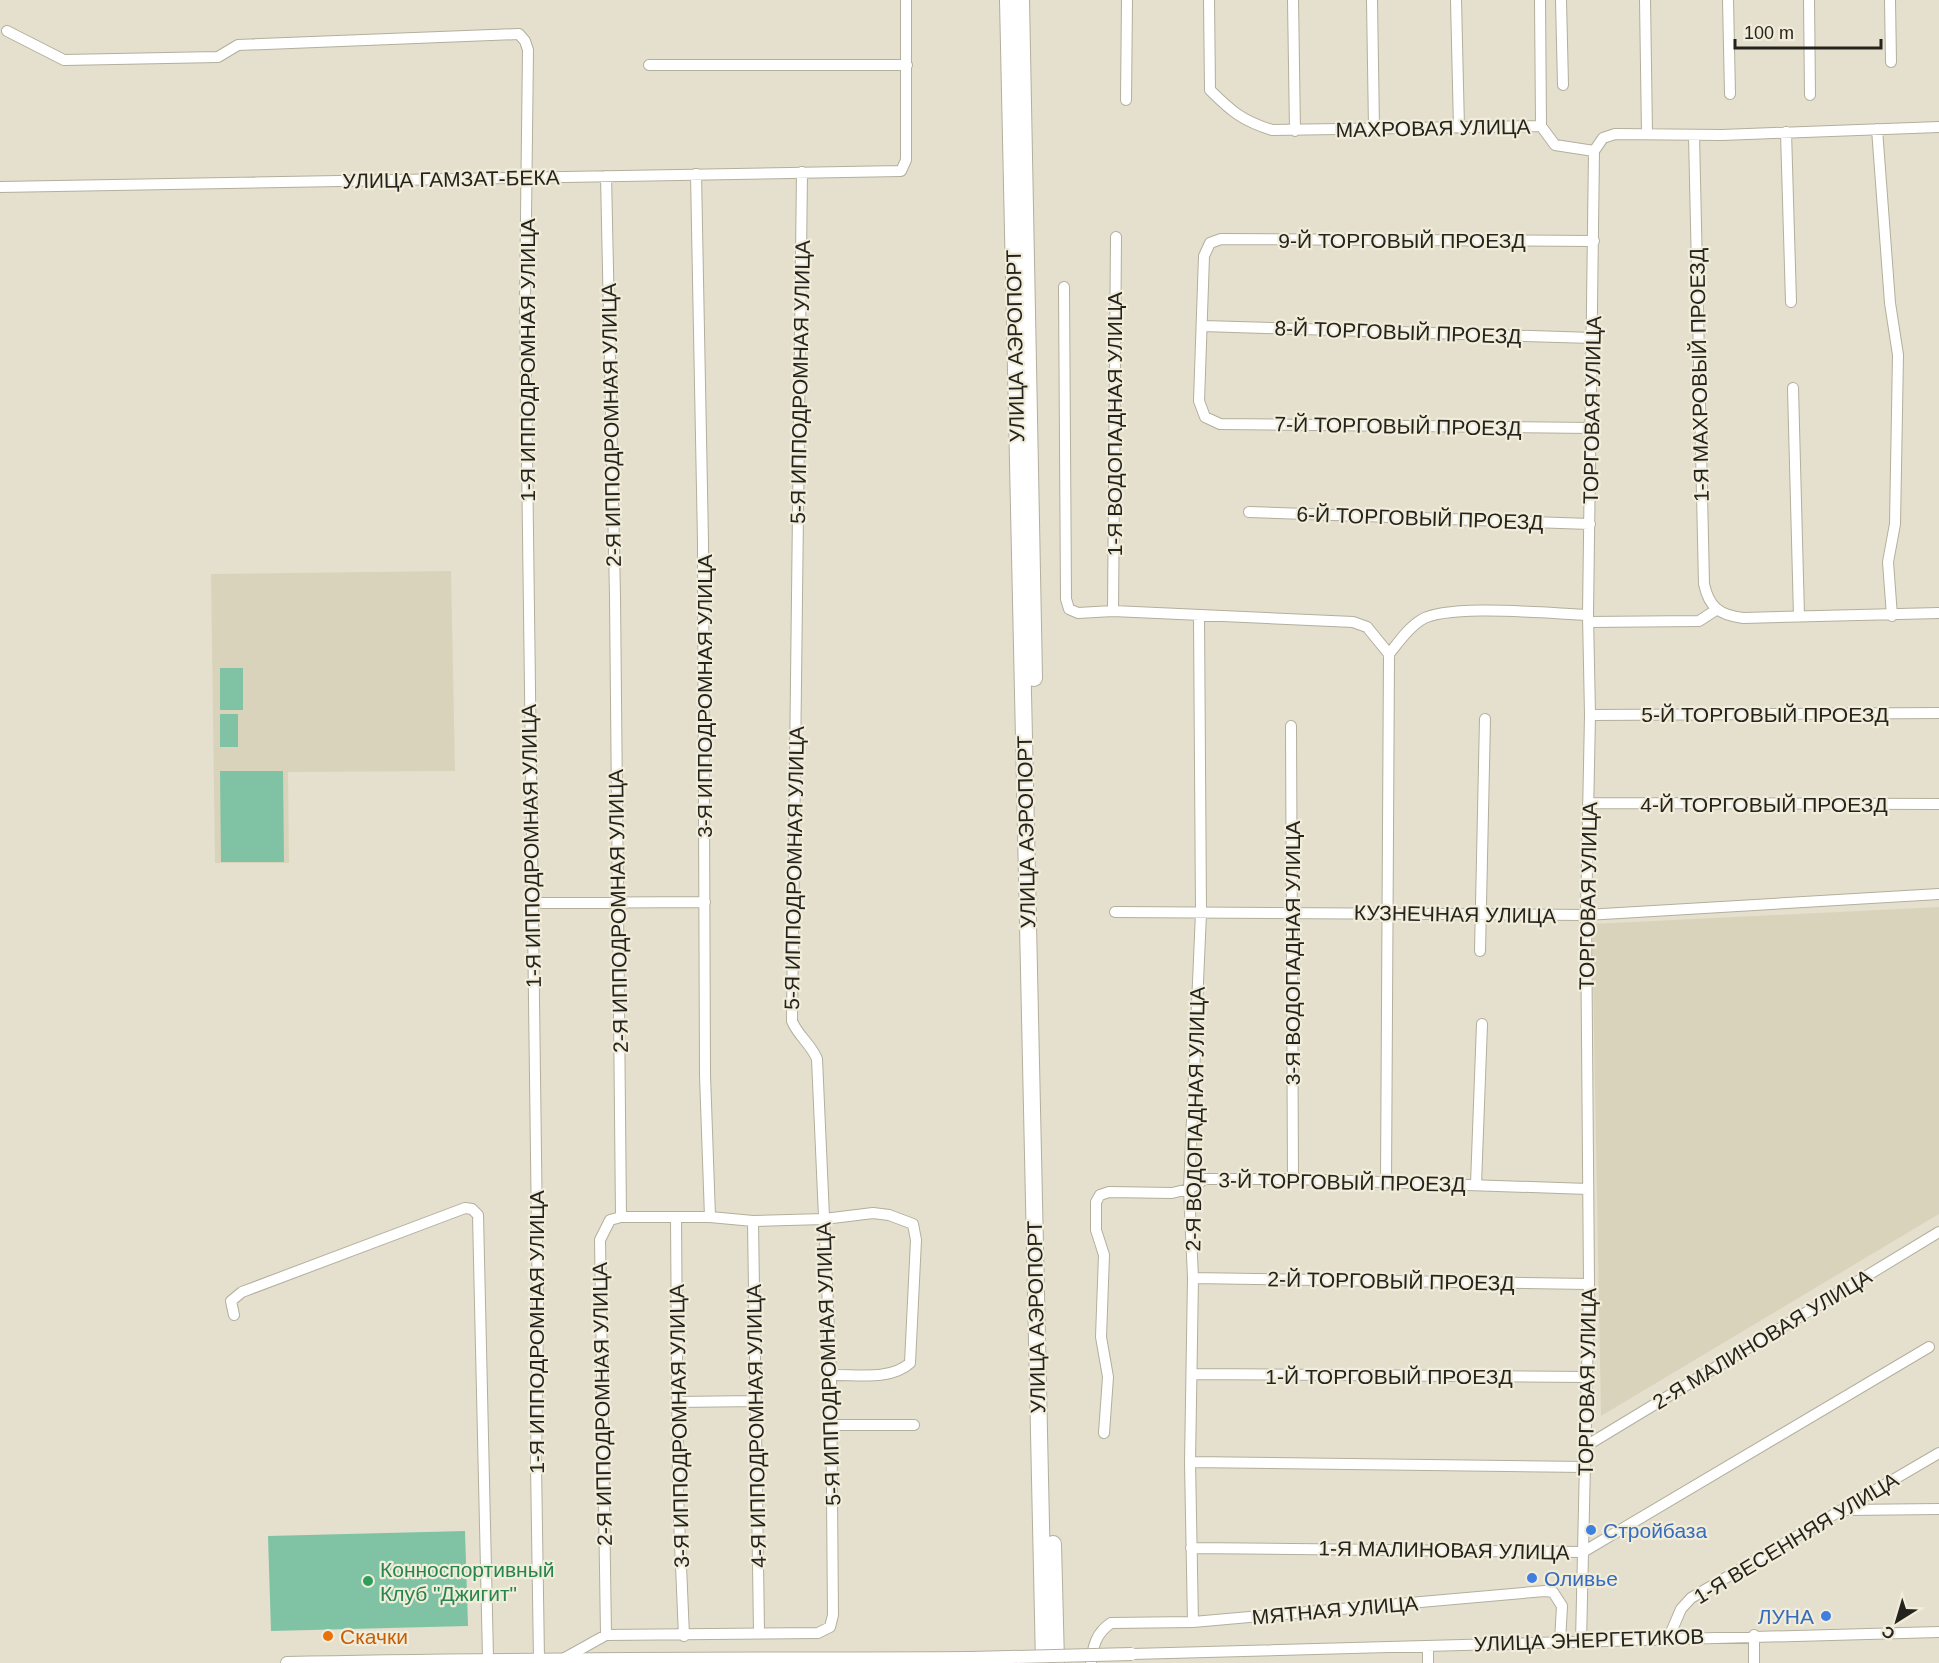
<svg xmlns="http://www.w3.org/2000/svg" width="1939" height="1663" font-family="Arial,sans-serif">
<rect width="100%" height="100%" fill="#e4e0cd"/>
<!-- built -->
<path fill="#dad3bb" d="M451,571l4,200 -167,1 1,91h-74l-4,-289z
M1939,907v307l-338,202 -9,-492z"/>
<!-- green -->
<path fill="#7fc3a4" d="M220,668h23v42h-23z
M220,714h18v33h-18z
M220,771h63l1,91h-63z
M465,1531l3,95 -197,5 -3,-95z"/>
<g fill="none" stroke-linecap="round" stroke-linejoin="round">
<defs>
<path id="minor" d="M1209,0l1,90c22,22 33,31 62,40l269,-4 14,19 39,6 9,-13 12,-4 107,1 217,-8
M1293,0l2,131
M1372,0l2,129
M1456,0l3,128
M1540,0l1,126
M1561,0l2,85
M1645,0l2,134
M1728,0l2,94
M1809,0l1,95
M1890,0l1,62
M7,31l57,29 154,-3 20,-12 281,-11 6,7 3,9 -3,251 13,1009 -2,154 3,196
M649,65h258
M1126,100l1,-100
M1877,129l13,174 8,52 -3,169 -7,38 4,54
M1786,132l5,170
M1694,135l10,449c5,23 15,31 39,34l196,-5
M696,174l7,368 2,533 5,142
M0,187l901,-16 5,-11v-160
M1064,287l2,312 3,10 9,4 35,-2 240,11 14,5 22,27
M1203,326l390,12
M1793,388l6,228
M1592,428l-372,-4 -15,-7 -6,-16 5,-145 6,-13 11,-4 373,2
M1249,512l341,12
M1113,611l3,-374
M1588,622l111,-1 17,-11
M1389,654c9,-11 19,-26 32,-34 27,-17 132,-6 167,-5
M1590,715l349,-2
M1291,726l2,453
M1588,803l351,1
M531,903l174,-1
M1115,912l471,3 353,-21
M1480,951l5,-232
M1386,1183l3,-529
M1476,1184l6,-160
M621,1217h89l43,4 71,-2 49,-6 16,2 24,9 3,16 -6,123c-20,18 -54,11 -79,12
M676,1217l2,278 6,141
M753,1221l6,411
M1193,1278l396,6
M234,1315l-3,-14 11,-9 223,-84 7,1 6,6 10,443
M1192,1374l395,3
M678,1402l78,-1
M832,1425h82
M1104,1433l4,-56 -7,-40 3,-82 -8,-25v-28l4,-7 9,-3 63,1 17,-4 16,-10h88l295,10
M1586,1446l353,-214
M1190,1462l395,5
M1846,1510l93,-1
M1191,1548l392,4 346,-205
M1193,1622l-3,-160 3,-184 -4,-89 12,-276 -2,-297
M606,1635l-6,-395 10,-20 11,-3 -6,-621 -9,-420
M1754,1635v28
M1669,1637l12,-28 10,-11 248,-145
M1581,1642l8,-358 -3,-369 4,-200 -2,-100 6,-464
M1428,1646v17
M1132,1654l807,-22
M561,1660l45,-25 212,-2 12,-6 3,-12 -2,-240 -14,-316c-6,-15 -19,-23 -25,-38l10,-849
M1091,1663c2,-17 5,-30 20,-40l82,-1 352,-31 8,1 9,14 -2,36"/>
<path id="tertiary" d="M287,1663c228,-5 456,-4 684,-5"/>
<path id="primary" d="M1008,0l36,1663
M1021,0l13,678
M1053,1544l3,119"/>
</defs>
<!-- minor casing -->
<use href="#minor" stroke="#b3af9d" stroke-width="12"/>
<!-- tertiary casing -->
<use href="#tertiary" stroke="#b3af9d" stroke-width="14"/>
<!-- primary casing -->
<use href="#primary" stroke="#b3af9d" stroke-width="18"/>
<!-- minor -->
<use href="#minor" stroke="#fff" stroke-width="10"/>
<!-- tertiary -->
<use href="#tertiary" stroke="#fff" stroke-width="12"/>
<!-- primary -->
<use href="#primary" stroke="#fff" stroke-width="16"/>
<defs>
<path id="tertiary-bridge" d="M971,1658l161,-4"/>
</defs>
<!-- tertiary-bridge casing -->
<use href="#tertiary-bridge" stroke="#b3af9d" stroke-width="14" stroke-linecap="butt"/>
<!-- tertiary-bridge -->
<use href="#tertiary-bridge" stroke="#fff" stroke-width="12"/>
</g>
<!-- markers -->
<g fill="#3f7fe0" stroke="#f1edda" stroke-width="2">
<circle cx="1591" cy="1530" r="6"/>
<circle cx="1532" cy="1578" r="6"/>
<circle cx="1826" cy="1616" r="6"/>
</g>
<circle fill="#2e9e5b" stroke="#f1edda" stroke-width="2" cx="368" cy="1581" r="6"/>
<circle fill="#e8710a" stroke="#f1edda" stroke-width="2" cx="328" cy="1636" r="6"/>
<g text-anchor="middle" dominant-baseline="central" stroke-width="4.5" stroke-linejoin="round" paint-order="stroke">
<!-- street labels -->
<g font-size="21" fill="#25231d" stroke="#f1edda">
<text transform="translate(1433 128) rotate(-1)">МАХРОВАЯ УЛИЦА</text>
<text transform="translate(451 179) rotate(-1)">УЛИЦА ГАМЗАТ-БЕКА</text>
<text x="1402" y="240">9-Й ТОРГОВЫЙ ПРОЕЗД</text>
<text transform="translate(1398 332) rotate(2)">8-Й ТОРГОВЫЙ ПРОЕЗД</text>
<text transform="translate(1015 346) rotate(-91)">УЛИЦА АЭРОПОРТ</text>
<text transform="translate(527 360) rotate(-90)">1-Я ИППОДРОМНАЯ УЛИЦА</text>
<text transform="translate(1699 375) rotate(-91)">1-Я МАХРОВЫЙ ПРОЕЗД</text>
<text transform="translate(800 382) rotate(-89)">5-Я ИППОДРОМНАЯ УЛИЦА</text>
<text transform="translate(1592 410) rotate(-89)">ТОРГОВАЯ УЛИЦА</text>
<text transform="translate(1114 424) rotate(-90)">1-Я ВОДОПАДНАЯ УЛИЦА</text>
<text transform="translate(611 425) rotate(-91)">2-Я ИППОДРОМНАЯ УЛИЦА</text>
<text transform="translate(1398 426) rotate(1)">7-Й ТОРГОВЫЙ ПРОЕЗД</text>
<text transform="translate(1420 518) rotate(2)">6-Й ТОРГОВЫЙ ПРОЕЗД</text>
<text transform="translate(704 696) rotate(-90)">3-Я ИППОДРОМНАЯ УЛИЦА</text>
<text x="1765" y="714">5-Й ТОРГОВЫЙ ПРОЕЗД</text>
<text x="1764" y="804">4-Й ТОРГОВЫЙ ПРОЕЗД</text>
<text transform="translate(1026 832) rotate(-91)">УЛИЦА АЭРОПОРТ</text>
<text transform="translate(531 846) rotate(-91)">1-Я ИППОДРОМНАЯ УЛИЦА</text>
<text transform="translate(794 868) rotate(-89)">5-Я ИППОДРОМНАЯ УЛИЦА</text>
<text transform="translate(1588 896) rotate(-89)">ТОРГОВАЯ УЛИЦА</text>
<text transform="translate(618 911) rotate(-91)">2-Я ИППОДРОМНАЯ УЛИЦА</text>
<text transform="translate(1455 914) rotate(1)">КУЗНЕЧНАЯ УЛИЦА</text>
<text transform="translate(1292 953) rotate(-90)">3-Я ВОДОПАДНАЯ УЛИЦА</text>
<text transform="translate(1195 1119) rotate(-89)">2-Я ВОДОПАДНАЯ УЛИЦА</text>
<text transform="translate(1342 1182) rotate(1)">3-Й ТОРГОВЫЙ ПРОЕЗД</text>
<text transform="translate(1391 1281) rotate(1)">2-Й ТОРГОВЫЙ ПРОЕЗД</text>
<text transform="translate(1036 1317) rotate(-91)">УЛИЦА АЭРОПОРТ</text>
<text transform="translate(536 1332) rotate(-90)">1-Я ИППОДРОМНАЯ УЛИЦА</text>
<text transform="translate(1762 1339) rotate(-31)">2-Я МАЛИНОВАЯ УЛИЦА</text>
<text transform="translate(828 1364) rotate(-92)">5-Я ИППОДРОМНАЯ УЛИЦА</text>
<text x="1389" y="1376">1-Й ТОРГОВЫЙ ПРОЕЗД</text>
<text transform="translate(1587 1382) rotate(-89)">ТОРГОВАЯ УЛИЦА</text>
<text transform="translate(602 1404) rotate(-91)">2-Я ИППОДРОМНАЯ УЛИЦА</text>
<text transform="translate(679 1426) rotate(-91)">3-Я ИППОДРОМНАЯ УЛИЦА</text>
<text transform="translate(756 1426) rotate(-91)">4-Я ИППОДРОМНАЯ УЛИЦА</text>
<text transform="translate(1796 1538) rotate(-31)">1-Я ВЕСЕННЯЯ УЛИЦА</text>
<text transform="translate(1444 1550) rotate(1)">1-Я МАЛИНОВАЯ УЛИЦА</text>
<text transform="translate(1335 1610) rotate(-5)">МЯТНАЯ УЛИЦА</text>
<text transform="translate(1589 1640) rotate(-2)">УЛИЦА ЭНЕРГЕТИКОВ</text>
</g>
<!-- shop labels -->
<g font-size="21" fill="#366cbe" stroke="#f1edda" text-anchor="start">
<text x="1603" y="1530">Стройбаза</text>
<text x="1544" y="1578">Оливье</text>
<text x="1814" y="1616" text-anchor="end">ЛУНА</text>
</g>
<!-- leisure labels -->
<g font-size="21" fill="#27864d" stroke="#f1edda" text-anchor="start">
<text x="380" y="1569">Конноспортивный<tspan x="380" dy="24">Клуб "Джигит"</tspan></text>
</g>
<!-- food labels -->
<g font-size="21" fill="#c56008" stroke="#f1edda" text-anchor="start">
<text x="340" y="1636">Скачки</text>
</g>
</g>
<!-- north arrow -->
<g transform="translate(1897 1621) rotate(217)" stroke="#f1edda" stroke-width="4.5" paint-order="stroke">
<path d="M0-4.5L10 22L0 15L-10 22Z" fill="#25231d"/>
<text y="-9" font-size="16" font-weight="bold" text-anchor="middle" fill="#25231d">С</text>
</g>
<!-- scale -->
<path d="M1735 39v9h146v-9" fill="none" stroke="#25231d" stroke-width="3"/>
<text x="1744" y="39" font-size="18" fill="#25231d" stroke="#f1edda" stroke-width="4.5" paint-order="stroke">100 m</text>
</svg>
